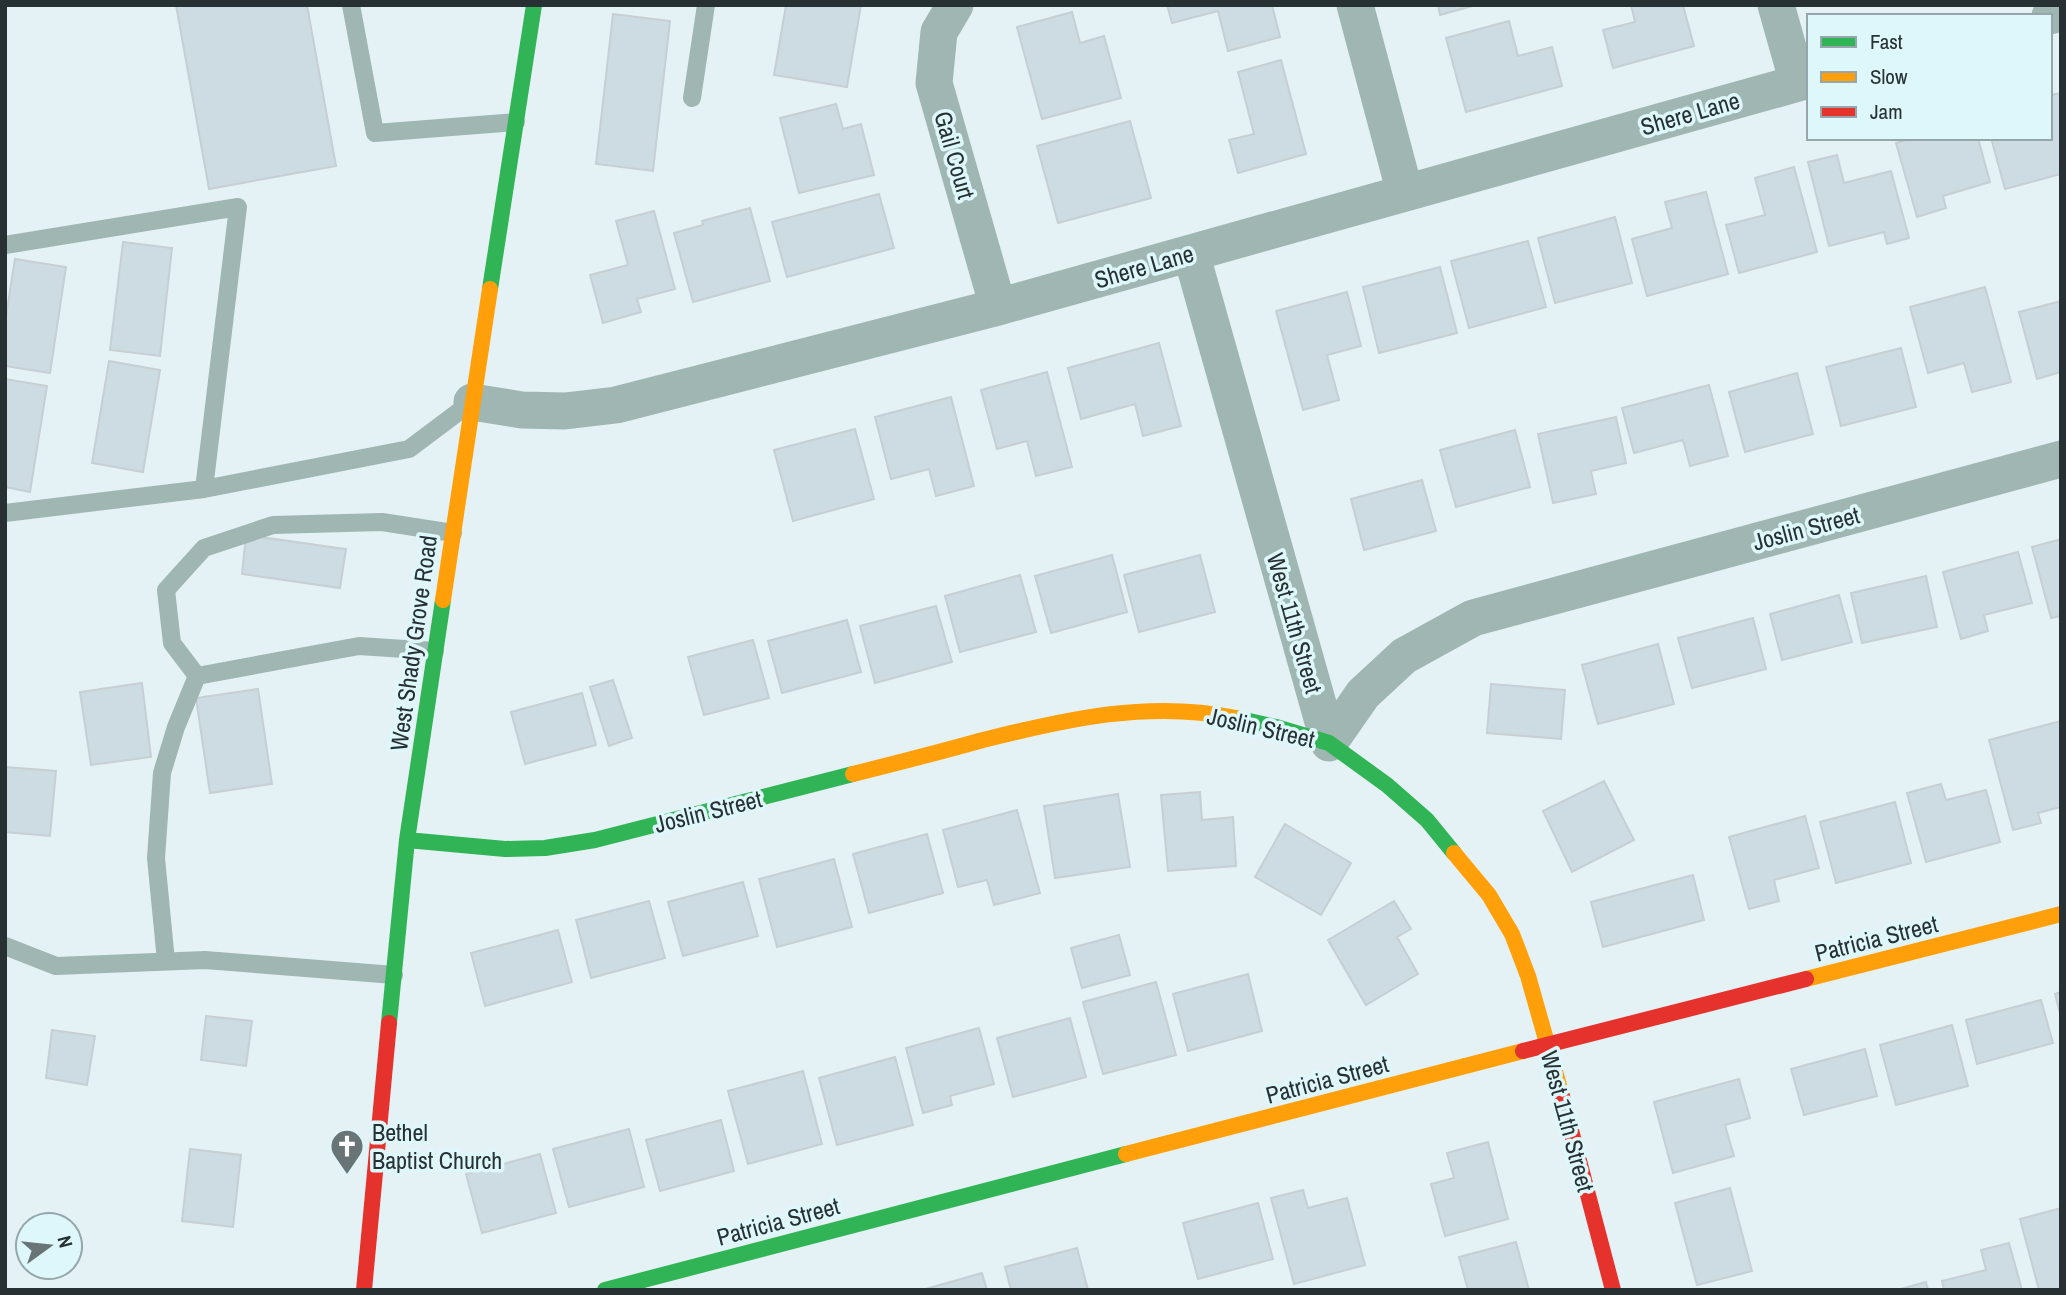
<svg xmlns="http://www.w3.org/2000/svg" width="2066" height="1295" font-family="'Archivo Narrow',sans-serif">
<rect width="100%" height="100%" fill="#e4f2f5"/>
<!-- building -->
<path fill="#cddbe2" stroke="#c6cfd3" stroke-width="2" d="M176,5h131l29,161 -127,23z
M786,5h75l-14,82 -73,-12z
M1167,5h105l8,32 -52,14 -10,-40 -46,12z
M1438,5h38l-36,10z
M1631,5h52l11,41 -81,22 -10,-38 32,-8z
M1072,12l8,31 24,-7 17,62 -79,21 -25,-92z
M613,14l57,7 -17,150 -57,-7z
M1509,21l9,35 34,-9 10,39 -96,26 -20,-74z
M1281,60l25,94 -68,19 -9,-33 25,-6 -16,-62z
M2061,93v81l-56,15 -14,-51h59v-43z
M836,104l7,25 18,-5 13,51 -75,18 -19,-75z
M1130,121l21,77 -93,25 -21,-77z
M1913,138h65l12,44 -47,14 3,12 -29,9 -21,-74z
M1837,155l7,28 47,-12 18,67 -22,6 -3,-12 -55,14 -21,-84z
M1794,167l23,85 -78,21 -13,-48 39,-10 -10,-37z
M1706,192l22,82 -81,22 -15,-57 40,-11 -7,-26z
M879,194l15,54 -107,29 -15,-55z
M750,208l20,73 -77,21 -19,-69 29,-8 -1,-4z
M654,211l21,78 -38,10 4,13 -38,11 -13,-48 38,-10 -12,-44z
M1615,217l17,66 -77,20 -17,-65z
M1528,241l18,66 -77,21 -18,-67z
M123,242l49,6 -12,108 -50,-6z
M15,259l51,8 -16,106 -45,-7v-44z
M1440,267l17,66 -78,20 -16,-66z
M1985,287l26,95 -39,10 -8,-29 -36,10 -18,-66z
M1347,292l14,54 -34,9 12,45 -36,10 -27,-99z
M2061,301v71l-24,7 -18,-67z
M1159,343l22,83 -38,10 -8,-32 -54,15 -13,-51z
M1901,348l15,59 -75,19 -15,-59z
M109,361l51,9 -17,102 -51,-9z
M1047,372l25,95 -36,9 -9,-35 -30,8 -16,-59z
M1797,373l16,61 -68,18 -16,-60z
M5,379l42,7 -17,106 -25,-5z
M1709,385l19,71 -38,10 -7,-26 -49,13 -12,-45z
M951,397l23,89 -38,10 -7,-27 -38,10 -16,-62z
M1616,417l10,46 -35,8 5,23 -43,9 -15,-69z
M855,429l19,70 -81,22 -19,-71z
M1515,430l15,57 -74,20 -16,-57z
M1422,480l14,51 -72,19 -13,-51z
M246,535l100,14 -6,39 -98,-14z
M2061,539v77l-10,2 -19,-71z
M2018,552l14,51 -48,12 4,16 -27,8 -18,-67z
M1112,555l15,57 -76,21 -16,-57z
M1200,555l15,57 -76,20 -15,-57z
M1020,575l16,57 -76,20 -15,-56z
M1926,576l11,51 -75,16 -11,-50z
M1839,595l13,47 -70,18 -12,-46z
M936,606l16,56 -77,21 -15,-57z
M1753,618l13,51 -74,19 -14,-50z
M847,620l14,52 -79,21 -14,-52z
M753,640l16,58 -65,17 -16,-58z
M1658,644l16,60 -76,20 -16,-59z
M613,680l19,58 -23,8 -19,-59z
M142,683l9,74 -60,8 -11,-73z
M1491,684l74,6 -4,49 -74,-6z
M258,689l14,95 -62,9 -14,-95z
M582,693l14,52 -71,19 -14,-52z
M2061,721v86l-23,6 3,10 -28,7 -24,-90z
M5,767l51,4 -6,65 -45,-4z
M1604,781l30,59 -62,32 -29,-61z
M1941,784l5,16 40,-10 14,52 -74,20 -19,-69z
M1200,792l2,28 31,-3 3,49 -68,5 -7,-76z
M1118,794l12,73 -75,11 -11,-72z
M1895,802l16,61 -75,20 -16,-61z
M1017,810l23,83 -46,12 -7,-25 -29,7 -15,-57z
M1805,816l14,52 -45,12 5,21 -30,8 -20,-72z
M1285,824l66,39 -30,52 -66,-38z
M927,834l16,59 -74,20 -16,-59z
M834,859l18,68 -75,20 -18,-68z
M1693,875l11,45 -101,27 -12,-45z
M743,882l15,54 -75,20 -15,-54z
M649,901l16,57 -74,20 -15,-58z
M1394,901l17,28 -14,8 21,37 -52,31 -38,-65z
M558,930l14,52 -87,24 -14,-53z
M1119,935l11,40 -48,13 -11,-40z
M1248,974l14,57 -74,20 -15,-57z
M1156,982l20,73 -73,19 -20,-72z
M2061,992v25l-6,-23z
M2041,1000l12,43 -76,21 -11,-44z
M206,1016l46,5 -6,45 -45,-6z
M1070,1018l16,59 -73,20 -16,-59z
M1952,1025l16,61 -72,19 -16,-60z
M979,1028l15,56 -44,12 2,9 -29,8 -17,-65z
M52,1030l43,6 -8,49 -41,-7z
M1865,1049l12,47 -73,19 -13,-46z
M895,1057l18,68 -76,20 -18,-67z
M803,1071l19,73 -74,20 -20,-73z
M1739,1079l11,39 -25,7 9,31 -61,17 -19,-71z
M721,1120l13,51 -74,20 -14,-51z
M629,1129l15,58 -75,20 -16,-58z
M1488,1142l20,77 -63,17 -14,-52 23,-6 -7,-25z
M190,1149l51,6 -8,72 -51,-6z
M540,1154l16,59 -74,20 -16,-59z
M1730,1188l22,83 -55,14 -22,-82z
M1303,1190l5,18 39,-10 18,67 -71,19 -23,-86z
M1258,1203l15,56 -75,20 -15,-56z
M2061,1208v82h-22l-19,-71z
M1516,1242l13,48h-61l-9,-33z
M2009,1243l13,47h-78l-2,-9 44,-11 -5,-20z
M1077,1248l11,42h-77l-6,-23z
M982,1273l5,17h-65z
M1926,1282l2,8h-31z"/>
<g fill="none" stroke-linecap="round" stroke-linejoin="round">
<!-- lane -->
<path stroke="#a0b6b2" stroke-width="18" d="M351,5l24,128 141,-11
M692,98l14,-93
M5,245l233,-38 -34,282
M5,513l199,-24 205,-40 60,-45
M435,651l-76,-5 -162,30 -25,-33 -6,-53 38,-42 69,-23 109,-3 71,11
M5,946l51,20 149,-6 189,15
M166,961l-10,-103 6,-85 14,-46 21,-51"/>
<!-- street -->
<path stroke="#a0b6b2" stroke-width="37" d="M955,5l-16,27 -5,51 64,224
M1355,5l50,188
M1776,5l22,78
M2050,16l11,-3
M1191,253l138,490
M472,402l50,8 43,1 51,-6 382,-98 811,-227
M1329,743l34,-49 41,-38 69,-38 588,-159"/>
<!-- fast -->
<path stroke="#30b455" stroke-width="16" d="M490,289l44,-284
M1236,718l40,9 53,16 58,42 40,35 27,33
M407,840l98,9 40,-1 50,-8 258,-66
M389,1023l18,-183 36,-240
M605,1290l521,-136"/>
<!-- slow -->
<path stroke="#ff9f0a" stroke-width="16" d="M443,600l47,-311
M853,774c44,-11 87,-22 130,-34 84,-21 166,-40 253,-22
M1454,853l35,42 23,39 16,42 34,120
M1806,979l255,-65
M1126,1154l397,-103"/>
<!-- jam -->
<path stroke="#e5322d" stroke-width="16" d="M1523,1051l283,-72
M1562,1096l51,194
M364,1290l25,-267"/>
</g>
<!-- icons -->
<defs>
<symbol id="church-pin" viewBox="-11 -11 22 30"><path d="M0 17L-7.5 6A9.5 9.5 0 1 1 7.5 6Z" fill="#697476" stroke="#def7fb"/><path d="M-1.2-6h2.4v3.5h3.3v2.4h-3.3V6h-2.4V-.1h-3.3v-2.4h3.3Z" fill="#fff"/></symbol>
</defs>
<g fill-rule="evenodd">
<use href="#church-pin" x="328" y="1127" width="38" height="52"/>
</g>
<g text-anchor="middle" dominant-baseline="central" stroke-width="7" stroke-linejoin="round" paint-order="stroke">
<!-- street labels -->
<g font-size="24" fill="#273032" stroke="#def7fb">
<text transform="translate(1690 113) rotate(-16)">Shere Lane</text>
<text transform="translate(955 155) rotate(74)">Gail Court</text>
<text transform="translate(1144 266) rotate(-16)">Shere Lane</text>
<text transform="translate(1806 528) rotate(-15)">Joslin Street</text>
<text transform="translate(1295 623) rotate(74)">West 11th Street</text>
<text transform="translate(413 643) rotate(-82)">West Shady Grove Road</text>
<text transform="translate(1261 727) rotate(13)">Joslin Street</text>
<text transform="translate(708 811) rotate(-14)">Joslin Street</text>
<text transform="translate(1876 938) rotate(-14)">Patricia Street</text>
<text transform="translate(1327 1079) rotate(-15)">Patricia Street</text>
<text transform="translate(1568 1121) rotate(75)">West 11th Street</text>
<text transform="translate(778 1221) rotate(-15)">Patricia Street</text>
</g>
<!-- poi labels -->
<g font-size="24" fill="#273032" stroke="#def7fb" text-anchor="start">
<text x="372" y="1132">Bethel<tspan x="372" dy="28">Baptist Church</tspan></text>
</g>
</g>
<!-- border -->
<rect width="2066" height="1295" fill="none" stroke="#273032" stroke-width="14"/>
<!-- legend -->
<rect x="1807" y="14" width="245" height="126" fill="#def7fb" stroke="#95a7ab" stroke-width="2"/>
<rect x="1821" y="37" width="35" height="10" fill="#30b455" stroke="#95a7ab" stroke-width="2"/>
<text x="1870" y="49" font-size="21" fill="#273032">Fast</text>
<rect x="1821" y="72" width="35" height="10" fill="#ff9f0a" stroke="#95a7ab" stroke-width="2"/>
<text x="1870" y="84" font-size="21" fill="#273032">Slow</text>
<rect x="1821" y="107" width="35" height="10" fill="#e5322d" stroke="#95a7ab" stroke-width="2"/>
<text x="1870" y="119" font-size="21" fill="#273032">Jam</text>
<!-- north arrow -->
<g transform="translate(49 1246) rotate(75)"><circle r="33" fill="#def7fb" stroke="#95a7ab" stroke-width="2"/>
<path d="M0-5L12 26L0 18L-12 26Z" fill="#697476"/>
<text y="-10" font-size="19" font-weight="bold" text-anchor="middle" fill="#273032">N</text>
</g>
</svg>
